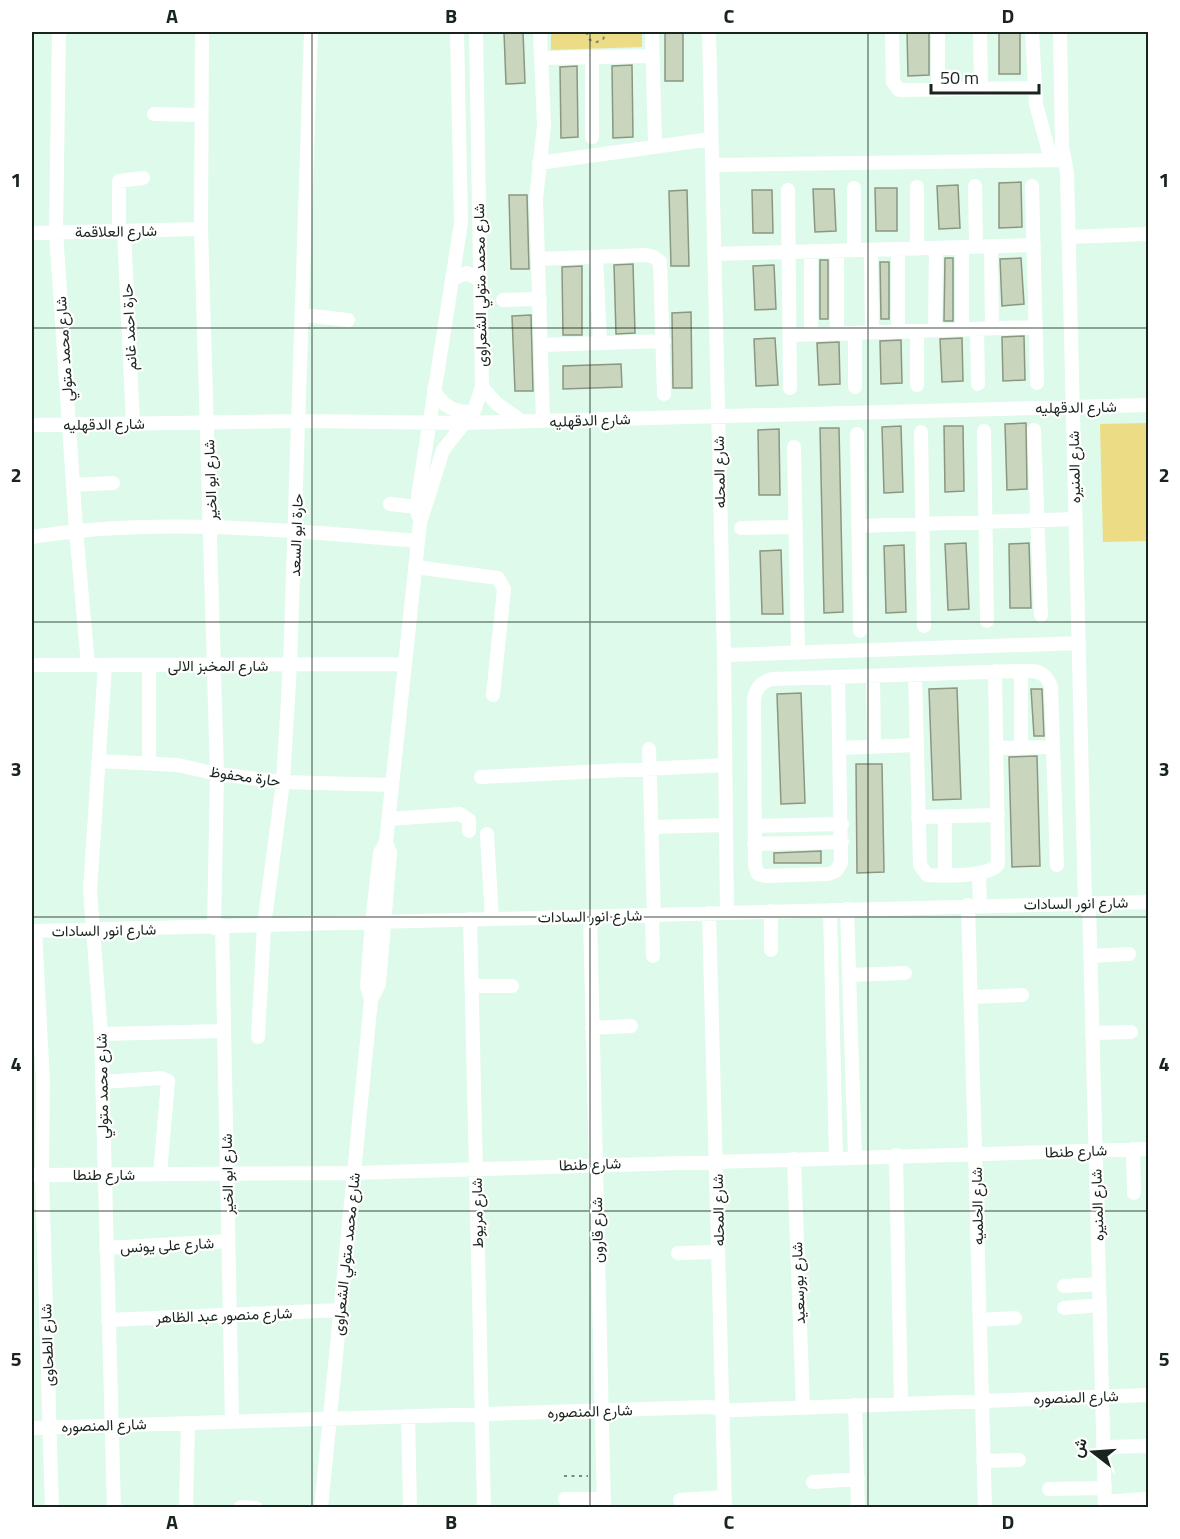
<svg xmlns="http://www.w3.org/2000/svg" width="1180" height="1539" font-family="'Titillium Web',Vazirmatn,sans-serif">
<rect width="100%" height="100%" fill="#defaea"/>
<!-- green -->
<path fill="#ecdc85" d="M551,32h91v15l-91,3z
M1148,423v118l-45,1 -3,-118z"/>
<!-- building -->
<path fill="#c9d6bd" stroke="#8b9780" stroke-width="1.5" d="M504,32h19l2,51 -19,1z
M665,32h18v49h-18z
M907,32h22v43l-21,1z
M999,32h21v42h-21z
M632,65l1,72 -20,1 -1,-72z
M577,66l1,71 -17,1 -1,-71z
M1021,182l1,45 -23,1v-45z
M958,185l2,43 -21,1 -2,-43z
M875,188h22v43h-21z
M813,189h21l2,42 -21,1z
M687,190l2,76h-18l-2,-75z
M752,190h20l1,43h-20z
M509,195h18l2,74h-18z
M945,258h8v63h-9z
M1021,258l3,46 -22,2 -2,-47z
M820,260h8v59h-8z
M880,262h9v57h-8z
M633,264l2,69 -19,1 -2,-69z
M774,265l2,44 -21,1 -2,-44z
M582,266v69h-19l-1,-68z
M691,312l1,76h-19l-1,-75z
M531,315l2,76h-18l-3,-75z
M1024,336l1,44 -22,1 -1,-44z
M775,338l3,47 -22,1 -2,-47z
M962,338l1,43 -21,1 -2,-43z
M901,340l1,43 -21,1 -1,-43z
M839,342l1,42 -21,1 -2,-42z
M621,364l1,23 -59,2v-23z
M1026,423l1,66 -20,1 -2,-66z
M901,426l2,66 -19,1 -2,-66z
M944,426h19l1,65 -19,1z
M820,428h19l4,184 -19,1z
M779,429l1,66h-21l-1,-65z
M966,543l3,66 -21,1 -3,-66z
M1029,543l2,65h-21l-1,-64z
M904,545l2,67 -20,1 -2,-67z
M781,550l2,64h-21l-2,-63z
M957,688l4,111 -28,1 -4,-111z
M1031,689h11l2,47h-10z
M801,693l4,110 -24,1 -4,-110z
M1037,756l3,110 -28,1 -3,-110z
M856,764h26l2,108 -27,1z
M821,851v12h-47v-10z"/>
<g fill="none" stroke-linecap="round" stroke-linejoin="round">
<!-- path -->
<path stroke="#77897e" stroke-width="2" stroke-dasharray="3 4.5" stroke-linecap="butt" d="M586,32l4,8 7,2 6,-3 4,-7
M564,1476h24"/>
<!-- minor -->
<path stroke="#fff" stroke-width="14" d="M59,32l-3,200 20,298 12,135
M202,32l-1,197 16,545 -3,154
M540,32l4,93 -8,74 7,222
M652,32l3,113
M709,32l15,623 3,258
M892,32l1,50 6,8 135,-2
M938,32v58
M980,32l1,57
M1032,32l4,72 15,56
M1060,32l2,115 5,26 18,730
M592,57v80
M541,58l112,-2
M154,114l47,1
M539,163l172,-24
M712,165l353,-5
M975,186l1,61
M1032,186l5,197
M854,188v62
M788,190l2,198
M119,231v-50l24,-3
M124,231l9,192
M32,233l169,-4
M1068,237l80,-3
M991,247l1,81
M898,249v82
M917,249v-62
M871,250l1,82
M811,251v83
M714,254l320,-9
M596,257l4,86
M538,259l108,-4 8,2 6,5 4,132
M452,279l15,-6 13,7
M503,300l37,-1
M303,315l45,5
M962,329v-81
M977,329l1,55
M935,330l1,-82
M837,333v-82
M855,333v54
M790,335l246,-8
M541,345l123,-4
M917,385v-54
M482,387l14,16 25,18
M434,390c8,16 22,24 40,21
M32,425l268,-4 163,2 685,-18
M1034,430l7,185
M984,431l3,190
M921,432l3,194
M857,434l3,197
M794,447l4,205
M73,485l40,-2
M390,504l27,3
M418,515v-19l43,-273 -4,-191
M858,526l217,-7
M741,528l54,-1
M32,537c127,-21 258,-6 386,4
M415,567l83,11 6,11 -11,106
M724,655l355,-12
M32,665l373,-1
M105,665l-15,225 11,144 13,474
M1021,671v77
M915,674l5,191 7,10c15,1 64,2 71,-11l-3,-193
M873,676l1,71
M838,677l3,186 -5,8 -8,3 -62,2 -8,-2 -3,-8 -1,-167c2,-11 7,-17 18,-20l249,-8c14,-1 25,0 30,16l6,178
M840,748l76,-3
M996,748l57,-1
M649,749l5,166
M99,761l79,4 39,9 66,8 109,3
M149,763v-97
M481,777l244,-12
M945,816v59
M918,817l80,-2
M389,819l71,-5 9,6v11
M755,826l87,-2
M651,827l75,-2
M487,834l5,85
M754,844l88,-2
M979,873l1,32
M1089,903l16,605
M968,905l17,603
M847,909l8,248
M830,910l6,247
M771,911v39
M709,913l16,595
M652,915l1,41
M590,916l14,592
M470,919l14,589
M222,927l10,494
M32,931l1116,-29
M35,931l8,151 -1,93 10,333
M1090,956l39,-2
M849,975l56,-2
M472,986h40
M971,997l51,-2
M371,1000l8,-16 11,-131 -4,-11
M592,1028l39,-2
M1092,1033l39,-1
M101,1034l123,-3
M258,1037l6,-111 19,-144 7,-117 21,-633
M103,1082l58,-4 7,3 -8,93
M1133,1149l1,44
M896,1155l5,248
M794,1159l9,248
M32,1175l322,-2 794,-24
M106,1248l122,-7
M678,1253l40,-1
M1064,1286l35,-2
M1064,1308l36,-3
M108,1320l232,-10
M980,1320l35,-2
M855,1405l3,103
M408,1416l2,92
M32,1428l676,-21 30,3 410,-15
M1104,1447l42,-1
M983,1461l36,-1
M813,1482l45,-3
M1049,1489l56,-1
M565,1499h39
M680,1500l44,-3
M1105,1502l39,-3
M241,1507l15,1
M186,1508l2,-85
M321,1508l50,-508 -4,-14 5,-64 8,-69 6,-11 34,-319 23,-73 31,-39 8,-24 -6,-355"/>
</g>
<!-- grid -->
<path fill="none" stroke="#1a241e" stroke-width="1.5" stroke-opacity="0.55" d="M312,32v1476M590,32v1476M868,32v1476M32,328h1116M32,622h1116M32,917h1116M32,1211h1116"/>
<g text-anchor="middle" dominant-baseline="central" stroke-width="4.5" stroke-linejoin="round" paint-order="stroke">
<!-- street labels -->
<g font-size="15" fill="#1a241e" stroke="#fff">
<text transform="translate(116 231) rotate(-1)">شارع العلاقمة</text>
<text transform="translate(480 285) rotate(-91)">شارع محمد متولي الشعراوى</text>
<text transform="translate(129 327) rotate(-93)">حارة احمد غانم</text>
<text transform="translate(64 349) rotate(-94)">شارع محمد متولي</text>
<text transform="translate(1076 407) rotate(-1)">شارع الدقهليه</text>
<text transform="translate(590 420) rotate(-2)">شارع الدقهليه</text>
<text transform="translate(104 424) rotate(-1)">شارع الدقهليه</text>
<text transform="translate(1074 467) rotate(-91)">شارع المنيره</text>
<text transform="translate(719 472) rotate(-91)">شارع المحله</text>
<text transform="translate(210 480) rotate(-92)">شارع ابو الخير</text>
<text transform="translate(296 535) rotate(-88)">حارة ابو السعد</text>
<text x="218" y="665">شارع المخبز الالى</text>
<text transform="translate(245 776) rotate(8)">حارة محفوظ</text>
<text transform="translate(1076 903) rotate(-1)">شارع انور السادات</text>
<text transform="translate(590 916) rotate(-1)">شارع انور السادات</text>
<text transform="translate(104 930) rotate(-1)">شارع انور السادات</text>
<text transform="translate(102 1086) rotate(-91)">شارع محمد متولي</text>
<text transform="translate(1076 1151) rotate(-2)">شارع طنطا</text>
<text transform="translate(590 1164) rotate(-2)">شارع طنطا</text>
<text x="104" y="1174">شارع طنطا</text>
<text transform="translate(227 1174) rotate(-91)">شارع ابو الخير</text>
<text transform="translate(1097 1205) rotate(-92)">شارع المنيره</text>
<text transform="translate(977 1206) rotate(-91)">شارع الحلميه</text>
<text transform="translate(718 1210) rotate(-91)">شارع المحله</text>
<text transform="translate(477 1213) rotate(-91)">شارع مريوط</text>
<text transform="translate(597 1230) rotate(-91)">شارع قارون</text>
<text transform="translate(167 1245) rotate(-3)">شارع على يونس</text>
<text transform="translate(346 1254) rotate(-84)">شارع محمد متولي الشعراوى</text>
<text transform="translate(798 1283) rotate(-92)">شارع بورسعيد</text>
<text transform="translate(224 1315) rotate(-2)">شارع منصور عبد الظاهر</text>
<text transform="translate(47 1345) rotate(-92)">شارع الطحاوى</text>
<text transform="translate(1076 1397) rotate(-2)">شارع المنصوره</text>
<text transform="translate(590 1411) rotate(-2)">شارع المنصوره</text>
<text transform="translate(104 1425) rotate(-2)">شارع المنصوره</text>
</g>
</g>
<!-- border -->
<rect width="1180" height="1539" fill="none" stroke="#ffffff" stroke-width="66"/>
<!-- north arrow -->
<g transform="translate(1093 1452) rotate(287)" stroke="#ffffff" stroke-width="4.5" paint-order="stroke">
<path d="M0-4.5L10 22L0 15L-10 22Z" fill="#1a241e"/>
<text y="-9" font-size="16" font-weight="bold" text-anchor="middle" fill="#1a241e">ش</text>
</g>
<!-- scale -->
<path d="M931 84v9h108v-9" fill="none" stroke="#1a241e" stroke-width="3"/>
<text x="940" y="84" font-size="18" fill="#1a241e" stroke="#ffffff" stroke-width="4.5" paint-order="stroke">50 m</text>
<rect x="33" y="33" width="1114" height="1473" fill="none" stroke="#1a241e" stroke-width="2"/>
<g font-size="20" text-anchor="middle" font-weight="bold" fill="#1a241e">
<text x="172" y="23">A</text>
<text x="451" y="23">B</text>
<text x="729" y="23">C</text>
<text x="1008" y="23">D</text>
<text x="16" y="187">1</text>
<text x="1164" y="187">1</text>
<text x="16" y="482">2</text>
<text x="1164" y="482">2</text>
<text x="16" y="776">3</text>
<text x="1164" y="776">3</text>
<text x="16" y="1071">4</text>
<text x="1164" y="1071">4</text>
<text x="16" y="1366">5</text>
<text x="1164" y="1366">5</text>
<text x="172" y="1529">A</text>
<text x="451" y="1529">B</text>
<text x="729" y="1529">C</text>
<text x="1008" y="1529">D</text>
</g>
</svg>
